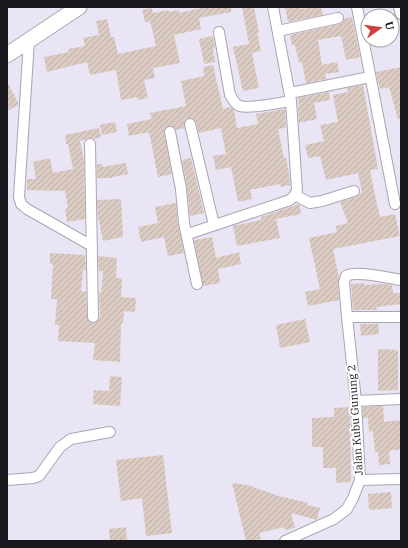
<svg xmlns="http://www.w3.org/2000/svg" width="408" height="548" font-family="'IBM Plex Serif',serif">
<defs>
<pattern id="building-hatch" width="6" height="6" patternUnits="userSpaceOnUse"><rect width="6" height="6" fill="#dbcbc2"/><path d="M-1 1l2-2M0 6l6-6M5 7l2-2" fill="none" stroke="#bbaea6"/></pattern>
</defs>
<rect width="100%" height="100%" fill="#eae5f5"/>
<!-- building -->
<path fill="url(#building-hatch)" d="M206,7h25v5l-32,6 2,11 -27,6 6,28 -27,5 2,10 -11,2 4,18 -10,2 -1,-3 -16,3 -5,-30 -26,5 -3,-13 -40,10 -3,-15 25,-5 -1,-3 17,-3 -2,-8 16,-3 -3,-14 11,-2 4,18h3l4,17 38,-8 -6,-25 -5,1 -3,-12 10,-2 1,5 15,-3 1,2 10,-2v3z
M242,7h12l5,26h-2l4,18 -9,2 7,35 -16,3 -10,-44 16,-3z
M285,7h15l1,2 20,-2 2,8 -35,7z
M352,17l8,40 -14,3 -5,-24 -23,4 4,25 15,-3 2,10 -14,2 1,5 -20,4 -4,-21 -3,1 -4,-18h-3l-2,-10 49,-11 4,-1 1,-4z
M213,36l2,12 -2,1 2,13 -11,2 -5,-25z
M213,65l10,44 8,-2 3,3 3,18 21,-4 -2,-10 29,-5 1,19 -8,1 6,29h2l3,16 1,11 -9,2 -1,-3 -30,6 2,9 -14,3 -7,-35 -15,3 -3,-14 13,-2 -5,-26 -22,5 -3,-11 -4,-4h-4l-3,2 -1,3v5l-8,2 -4,-4h-3l-5,4v3l8,41 -14,3 -9,-45 -20,4 -2,-12 25,-5 -2,-6 36,-7 -5,-25 23,-5 -1,-9z
M401,67v52h-3l-9,-32 -9,2 -4,-17z
M7,81l11,22v2l-11,6z
M363,85l15,84 -8,1 5,25 5,22 15,-3 5,22 -67,13 6,29 -1,5 1,17 -31,6 -3,-14 15,-3 -11,-51 28,-6 -1,-6 12,-3 -8,-21 16,-5 6,-5 -4,-19 -32,7 -6,-24 -12,2 -3,-13 19,-4 -4,-16 18,-3 -5,-27 15,-3 -1,-4z
M329,92l1,8 -16,3 3,16 -18,4 -1,-17h1l-1,-8z
M115,122l2,10 -15,3 -2,-10z
M99,128l2,9 -7,2 -4,-1 -10,3 4,20 1,58 -18,3 -2,-13 3,-1 -3,-17 -38,-1v-11h9l-3,-17 17,-4 3,15 20,-4 -5,-25h-2l-1,-9z
M191,158l13,55 -14,3 -3,-28 -5,-28z
M126,163l2,11 -19,4h-12v-14h5v3z
M121,199l2,38 -20,4 -5,-25 -1,-16z
M176,203l2,21 6,29 -16,3 -4,-19 -23,5 -3,-15 20,-4 -3,-16z
M299,204l2,10 -25,5 4,19 -43,8 -4,-20 28,-6v-3z
M212,237l4,21 23,-6 2,12 -23,5 2,14 -17,3 -9,-46z
M50,253l35,2 1,15 -3,-1 -2,22 5,1 1,26 3,4 3,1 4,-1 3,-5 -1,-25 2,1 2,-22h-4l-1,-15 19,2 -1,20h6l-1,19 15,1 -1,14 -11,-1 -1,12h-2l-1,39 -27,-2 2,-17 -37,-2 1,-16h-4l2,-26h-6l2,-35h-3z
M364,283v2l21,-1 7,1 1,8h8v11l-25,3 1,3h-24l-2,-26z
M305,319l5,23 -30,6 -4,-23z
M360,324h18l1,10 -18,2z
M378,349l20,1v40l-20,1z
M110,376l12,1 -2,29 -27,-2 1,-14 15,1z
M383,406l1,16 17,-2v29l-12,2 1,13 -11,1 -1,-13h-3l-2,-21 -4,1 -1,-14h-5v-11z
M350,407l1,75 -15,1v-15h-13v-21h-11v-29l22,-1v-9z
M163,455l9,78 -26,3 -4,-38 -21,3 -5,-41z
M232,483l15,2 32,11 29,7 -1,2 13,3 -3,12 -26,-7 4,15 -10,2 -1,-3 -25,6 2,6 -15,2z
M391,492l1,16 -23,2 -1,-16z
M126,527l1,14h-17l-1,-12z"/>
<g fill="none" stroke-linecap="round" stroke-linejoin="round">
<defs>
<path id="minor" d="M357,7l38,197
M399,7l2,7
M278,31l60,-13
M219,32l11,63c3,4 5,10 10,11 9,3 40,-3 51,-5
M29,40l-10,157 2,7 6,5 65,37
M290,93l80,-16
M190,124l24,101
M170,132l11,57 3,34 13,61
M90,144l3,173
M295,195l15,8 12,-2 32,-10
M188,234l102,-34 5,-5 2,-5 -6,-89 -18,-94
M347,317h54
M356,401l45,-2
M7,480l26,-2 6,-2 21,-29 11,-8 39,-7
M360,480l41,-1
M285,541l49,-22 13,-10 6,-11 7,-18 -4,-79 -9,-84 -3,-35 2,-6c11,-6 42,2 55,4"/>
<path id="primary" d="M7,55l72,-48"/>
</defs>
<!-- minor casing -->
<use href="#minor" stroke="#a9a5b4" stroke-width="12"/>
<!-- primary casing -->
<use href="#primary" stroke="#a9a5b4" stroke-width="17"/>
<!-- minor -->
<use href="#minor" stroke="#fff" stroke-width="10"/>
<!-- primary -->
<use href="#primary" stroke="#fff" stroke-width="15"/>
</g>
<g text-anchor="middle" dominant-baseline="central" stroke-width="4" stroke-linejoin="round" paint-order="stroke">
<!-- street labels -->
<g font-size="11" fill="#19171d" stroke="#fff">
<text transform="translate(355 420) rotate(-94)">Jalan Kubu Gunung 2</text>
</g>
</g>
<!-- border -->
<rect width="408" height="548" fill="none" stroke="#19171d" stroke-width="16"/>
<!-- north arrow -->
<g transform="translate(380 28) rotate(76)"><circle r="19" fill="#ffffff" stroke="#a3a2a5"/>
<path d="M0-3L7 15L0 10L-7 15Z" fill="#ce3f3d"/>
<text y="-6" font-size="11" font-weight="bold" text-anchor="middle" fill="#19171d">U</text>
</g>
</svg>
